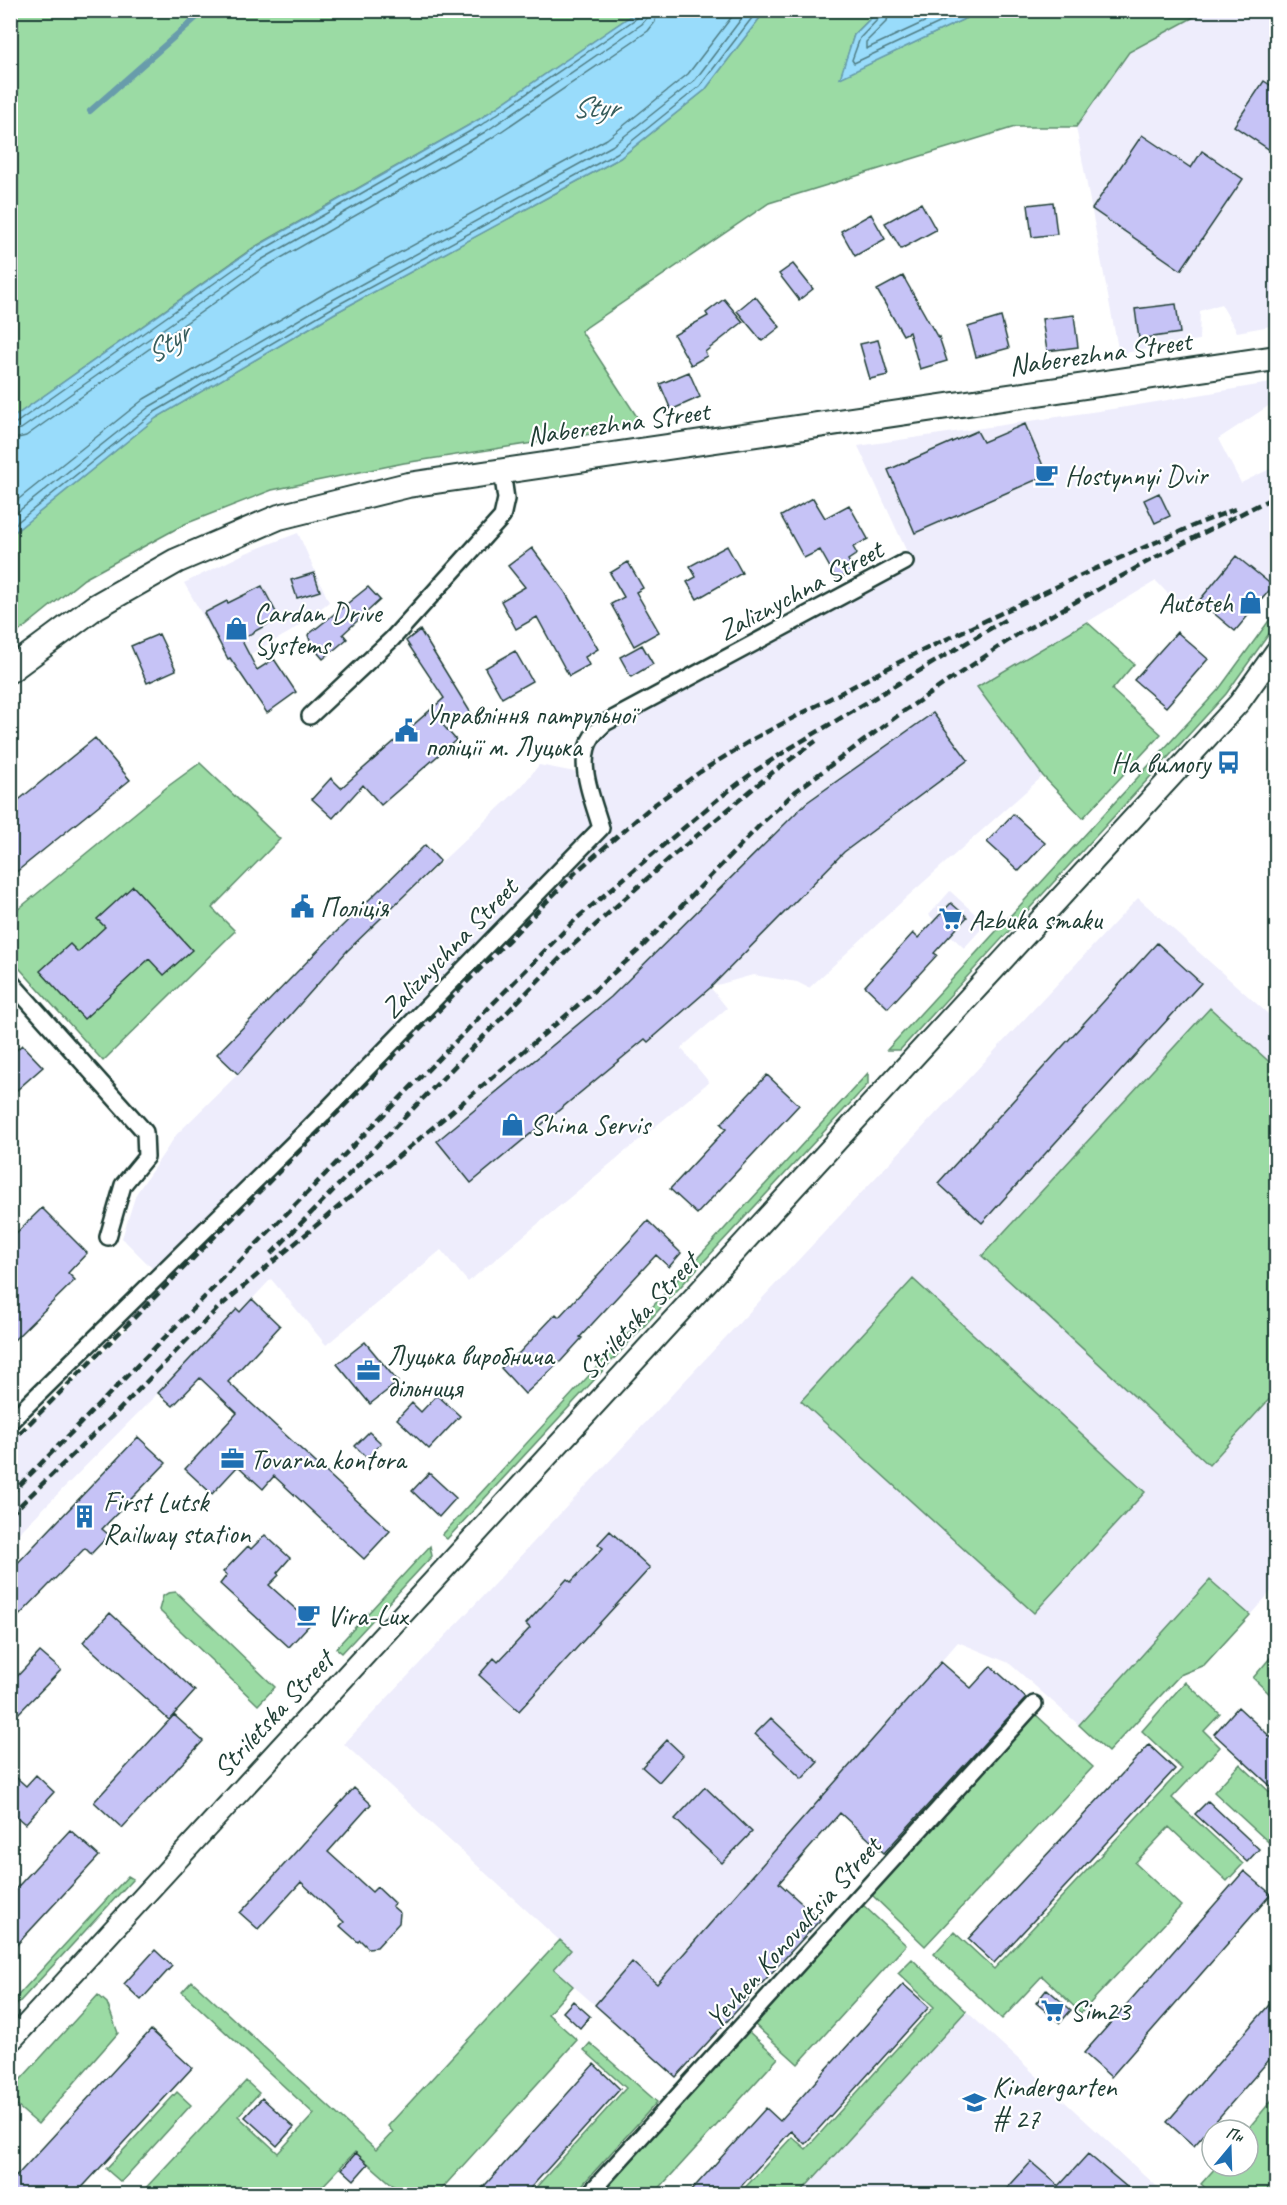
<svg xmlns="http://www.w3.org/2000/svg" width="1287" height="2205" font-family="Caveat,sans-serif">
<rect width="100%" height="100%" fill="#fff"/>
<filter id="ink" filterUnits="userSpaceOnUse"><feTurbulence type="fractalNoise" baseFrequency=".0167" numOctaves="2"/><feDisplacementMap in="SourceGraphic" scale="12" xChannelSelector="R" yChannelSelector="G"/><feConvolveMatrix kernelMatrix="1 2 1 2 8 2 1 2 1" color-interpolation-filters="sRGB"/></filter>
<g filter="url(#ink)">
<!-- built -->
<path fill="#eeedfc" d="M1205,11h71v314l-39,7 -16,-28 -21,7 -1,29 -80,14 -43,-227 53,-75z
M1276,382v19l-58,38 23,44 35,-17v115l-41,50 -36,-30 -13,12 -30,-32 -178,106 65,89 -135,120 -99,92 -12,-6 -44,-7 -43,12 17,21 -46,40 28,34 -241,200 -27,-32 -115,95 -55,-66 -31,33 -3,-2 -79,83 -147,148v-98l118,-116 -4,-5 40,-41 -43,-43 14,-44 41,-60 61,-60 109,-123 174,-164 18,-22 36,7 16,-8 1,-10 5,-14 12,-12 304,-163 -55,-119 268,-39z
M298,533l31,69 -39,30 -59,33 -47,-82 62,-30z
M950,891l36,33 -22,24 -35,-33z
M1138,898l138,123v47l-65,-60 -1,457 66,-73v194l-26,29 -40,-35 -131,145 -70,-62 -51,-21 -338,385 -66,-58 16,-19 -226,-206z
M966,2011l199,183h-366z"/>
<!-- green -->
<path fill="#9bdba4" stroke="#5d8c6c" stroke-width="1.5" d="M10,11h628l-160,109 -225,128 -242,171z
M765,11h113l-24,24 -13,42 140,-66h224l-76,41 -53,75h-61l-246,76 -188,128 62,95 -239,37 -132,27 -87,34 -101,55 -73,59v-103l145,-117 179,-105 285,-155 85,-68z
M1271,618l5,6 -50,70 -326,356h-13l332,-361z
M1087,622l47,42 -22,26 49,44 -78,84 -40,-42 -66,-89z
M200,763l80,76 -68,69 23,23 -132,130 -92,-102v-44l156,-128z
M1210,1008l66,60v324l-67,73 -227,-209z
M868,1073v11l-421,455 -5,-4z
M913,1279l232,213 -111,121 -233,-212z
M430,1546l2,10 -90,97 -6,-5z
M1210,1580l40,35 -46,50 -24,10 -72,77 -29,-27z
M176,1592l99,95 -17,18 -99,-95 4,-14 5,-3z
M1276,1651v49l-23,-22z
M1185,1682l35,32 -16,17 16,16 -48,51 71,66 -16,17 -58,-54 -34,36 46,43 -100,107 -39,-37 -40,43 -68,-65 20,-22 40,37 188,-200 -40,-38z
M1035,1714l58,53 -168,179 -53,-51z
M1240,1764l36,34v51l-62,-57z
M128,1876l5,3 -122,132v-8z
M863,1905l43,40 -108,119 -44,-40z
M560,1940l11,10 -17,19 19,17 -25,28 29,26 -140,154h-34l-48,-42 -40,42h-175l106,-113 13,12 -21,23 40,37 36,-39 -132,-122 10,-11 184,169 17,-18 -5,-6z
M912,1959l54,52 -167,183h-60l53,-57 14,12 128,-142 -36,-34z
M98,1995l9,8 11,30 -80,91 -22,-19 -5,6v-21z
M748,2031l30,27 -124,136h-55z
M590,2043l67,59 -83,92h-44l96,-106 -42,-38z
M177,2092l14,13 -70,77 -15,-13z
M1276,2095v99h-64l-11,-10 16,-18h31l-1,-36z"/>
<!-- water -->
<path fill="#99dcfb" stroke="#689cab" stroke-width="1.5" d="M638,11h127l-60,79 -85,68 -285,155 -179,105 -145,117v-116l243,-171 224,-128z
M878,11v-1l103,1 -141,67 14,-43z"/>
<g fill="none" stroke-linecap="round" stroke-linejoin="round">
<!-- shore -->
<path stroke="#507d84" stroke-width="1.5" d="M882,10l-2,7 -20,21 -8,22 2,3 113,-53
M889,10l-2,11 -21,21v7l84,-39
M10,424l6,-1 241,-170 224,-128 156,-107 3,-8
M10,431l11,-2 240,-169 224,-128 157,-108 5,-6 1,-8
M10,440l16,-4 239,-169 225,-128 158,-108 7,-9 2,-12
M10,506l134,-107 180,-105 283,-155 81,-65 49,-64
M10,518l139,-111 180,-105 283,-156 83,-66 53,-70
M10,528l143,-115 179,-105 285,-155 83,-67 58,-76"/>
<!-- stream -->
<path stroke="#689cab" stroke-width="6" d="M90,111l115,-101"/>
</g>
<!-- building -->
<path fill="#c6c3f6" stroke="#1f3d34" stroke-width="1.5" d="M1264,81l12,8v65l-42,-28z
M1142,135l49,33 11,-17 41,28 -62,91 -89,-61z
M1053,202l4,32 -25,3 -4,-32z
M921,203l15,27 -35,19 -16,-26z
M871,214l14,25 -30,17 -14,-25z
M793,264l20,25 -14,11 -20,-26z
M903,276l35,62 1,-1 8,24 -27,8 -11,-37 -6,3 -26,-45z
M755,296l25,31 -18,14 -25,-30z
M724,299l19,23 -38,30 2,4 -16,9 -17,-30 34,-19 -2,-3z
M1176,304l4,29 -41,6 -4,-30z
M1074,315l4,32 -31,4 -5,-32z
M1001,317l8,31 -33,9 -8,-30z
M878,340l10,35 -18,4 -10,-35z
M689,372l11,25 -29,13 -11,-26z
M1025,424l22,51 -132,58 -27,-63 89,-39 6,11z
M1159,493l11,23 -15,7 -11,-23z
M813,498l12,20 24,-13 19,34 -15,8 4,7 -9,6 6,10 -17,10 -17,-30 -16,8 -23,-42z
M727,546l15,27 -45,26 -10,-17 9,-5 -6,-11z
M532,548l33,44 33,57 -13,8 4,8 -20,11 -32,-59 -21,12 -15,-28 24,-14 -17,-21z
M1236,556l37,30 -38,45 -36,-30z
M628,562l15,26 -7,4 23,40 -25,14 -23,-42 13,-7 -14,-24z
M314,573l6,18 -23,7 -6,-18z
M262,586l17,32 -38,21 16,31 17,-11 22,33 -29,21 -37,-55 -2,1 -24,-46 23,-12 1,2z
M368,587l12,13 -37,34 4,5 -24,20 -11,-13 -4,-11z
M420,630l54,88 -12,7 -6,-10 -14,9 14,16 -75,65 -18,-20 -30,33 -21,-19 19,-21 10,10 103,-90 -38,-57z
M1177,632l31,27 -42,48 -32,-27z
M159,634l17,36 -29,13 -16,-37z
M642,645l11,19 -22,13 -11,-20z
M515,651l17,30 -30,17 -17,-30z
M933,713l35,47 -124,92 -134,136 -62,54 -3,-3 -174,144 -34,-42 174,-144 195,-194z
M95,738l35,42 -120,97v-70z
M1013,814l32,29 -26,28 -32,-29z
M425,845l15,16 -93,90 -109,123 -21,-20 115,-118z
M133,886l59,64 -28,25 -15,-16 -65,60 -44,-48 30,-27 8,8 27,-25 -8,-8z
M951,903l16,14 -33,36 3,2 -49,53 -23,-22 48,-53 5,5z
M1157,943l44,40 -219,240 -44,-40z
M22,1045l21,22 -33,29v-40z
M767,1075l32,30 -102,109 -27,-25 56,-60 -5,-5z
M42,1208l45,45 -19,20 7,7 -65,64v-105z
M648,1221l33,32 -12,14 -13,-12 -76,82 2,1 -21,23 -36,33 -24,-26 19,-16 36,-38 3,3z
M252,1299l28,27 -52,56 162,149 -26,28 -90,-83 -11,13 -25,-23 -26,28 -27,-25 52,-56 -37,-35 -27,28 -15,-13 79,-84 3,3z
M365,1342l33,40 -28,22 -33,-40z
M437,1395l23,21 -31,33 -32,-30 15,-16 9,9z
M369,1432l12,11 -14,15 -12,-12z
M138,1437l28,26 -64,66 7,6 -18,19 -6,-6 -75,77v-54z
M429,1473l27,25 -17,19 -27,-26z
M610,1531l40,37 -131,143 -40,-36 15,-17 4,4 32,-34 -4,-4 41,-45 4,3 32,-34 -5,-4z
M265,1535l25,23 -13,15 2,2 -10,10 42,38 -22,24 -69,-63 7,-9 -4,-3 25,-26 3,3z
M110,1613l85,78 -26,29 -86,-78z
M40,1652l21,18 -51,52v-38z
M941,1662l30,26 20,-22 35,32 -142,155 -44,-40 -61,70 41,37 -144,157 -81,-72 37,-43 25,22z
M1238,1707l38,35v49l-62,-57z
M174,1715l29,26 -81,87 -28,-26z
M771,1718l47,44 -16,17 -47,-45z
M667,1740l16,15 -24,27 -17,-15z
M1149,1745l26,24 -181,194 -26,-24z
M10,1772l16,14 10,-11 18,17 -29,32 -15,-13z
M705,1787l47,45 -30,31 -47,-44z
M354,1788l17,16 -43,48 44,40 5,-5 18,17 -3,2 8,7 -1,10 -22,24 -9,1 -8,-8 -2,2 -18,-16 4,-4 -43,-40 -43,47 -18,-16z
M1208,1801l51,48 -12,13 -52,-48z
M70,1830l29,26 -89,96v-57z
M1244,1871l27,23 -160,183 -27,-24z
M155,1950l17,16 -31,34 -17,-16z
M903,1984l26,23 -124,137 -14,-13 -57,63h-46l78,-86 14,13z
M1047,1989l24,21 -11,13 -24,-20z
M1276,1997v55l-82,94 -27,-24z
M573,2001l17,15 -10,12 -17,-16z
M151,2030l41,38 -116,126h-66v-11z
M594,2064l26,25 -95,105h-48z
M262,2098l32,29 -17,19 -32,-29z
M356,2153l12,11 -14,16 -12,-11z
M1088,2154l47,40h-133l29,-32 28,24z"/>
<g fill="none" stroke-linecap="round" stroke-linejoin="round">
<defs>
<path id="minor" d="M310,716l82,-77 110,-122 4,-18 -4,-28
M10,981l135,151 1,25 -23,28 -15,52
M10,1422l300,-295 291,-299c-7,-26 -26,-66 -9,-91 3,-5 9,-10 13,-14l300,-161
M589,2194l445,-490"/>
<path id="tertiary" d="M10,2042l1229,-1339 37,-52"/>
<path id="primary" d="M10,670l85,-63 81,-46 103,-44 129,-32 868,-127"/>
</defs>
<!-- minor casing -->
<use href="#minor" stroke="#1f3d34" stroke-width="20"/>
<!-- tertiary casing -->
<use href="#tertiary" stroke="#1f3d34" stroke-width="24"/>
<!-- primary casing -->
<use href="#primary" stroke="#1f3d34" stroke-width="28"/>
<!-- minor -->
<use href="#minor" stroke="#fff" stroke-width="15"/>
<!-- tertiary -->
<use href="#tertiary" stroke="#fff" stroke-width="20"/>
<!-- primary -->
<use href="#primary" stroke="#fff" stroke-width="24"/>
<!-- rail -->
<path stroke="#1f3d34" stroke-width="4.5" stroke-dasharray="9 4.5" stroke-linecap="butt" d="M271,1254l301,-308 98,-88 103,-86 43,-31
M10,1443l567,-572 74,-64 49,-35 55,-34 154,-81 170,-81 116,-51 40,-16
M10,1495l566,-576 142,-120 37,-28 37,-24 216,-129
M10,1515l107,-103 101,-104 351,-295 71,-64 121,-125 35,-33 108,-80 114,-77 138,-77 120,-61"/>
</g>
</g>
<!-- icons -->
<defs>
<symbol id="cafe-bare" viewBox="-9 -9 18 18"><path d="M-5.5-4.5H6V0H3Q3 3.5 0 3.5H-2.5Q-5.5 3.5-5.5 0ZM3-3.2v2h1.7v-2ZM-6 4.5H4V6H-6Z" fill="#1f6fb2" stroke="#fff" stroke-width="2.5" paint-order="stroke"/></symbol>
<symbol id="shop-bare" viewBox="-9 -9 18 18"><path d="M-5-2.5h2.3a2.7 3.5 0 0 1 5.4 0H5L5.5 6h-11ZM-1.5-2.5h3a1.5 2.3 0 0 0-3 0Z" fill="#1f6fb2" stroke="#fff" stroke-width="2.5" paint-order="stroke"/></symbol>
<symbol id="civic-bare" viewBox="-9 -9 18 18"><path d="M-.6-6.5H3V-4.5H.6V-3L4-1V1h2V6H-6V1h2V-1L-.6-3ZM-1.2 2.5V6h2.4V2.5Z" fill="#1f6fb2" stroke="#fff" stroke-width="2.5" paint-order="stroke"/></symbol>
<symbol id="bus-bare" viewBox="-9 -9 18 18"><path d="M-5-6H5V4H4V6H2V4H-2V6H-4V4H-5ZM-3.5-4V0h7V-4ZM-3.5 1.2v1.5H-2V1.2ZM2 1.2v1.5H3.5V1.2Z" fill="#1f6fb2" stroke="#fff" stroke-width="2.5" paint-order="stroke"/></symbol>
<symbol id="supermarket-bare" viewBox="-9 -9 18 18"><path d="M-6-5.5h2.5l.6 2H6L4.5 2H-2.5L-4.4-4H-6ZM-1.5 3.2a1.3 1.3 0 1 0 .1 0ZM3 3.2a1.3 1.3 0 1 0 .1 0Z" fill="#1f6fb2" stroke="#fff" stroke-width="2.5" paint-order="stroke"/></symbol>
<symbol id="office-bare" viewBox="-9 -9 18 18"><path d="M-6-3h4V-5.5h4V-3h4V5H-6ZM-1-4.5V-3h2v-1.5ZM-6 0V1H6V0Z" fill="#1f6fb2" stroke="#fff" stroke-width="2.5" paint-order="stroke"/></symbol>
<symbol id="building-bare" viewBox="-9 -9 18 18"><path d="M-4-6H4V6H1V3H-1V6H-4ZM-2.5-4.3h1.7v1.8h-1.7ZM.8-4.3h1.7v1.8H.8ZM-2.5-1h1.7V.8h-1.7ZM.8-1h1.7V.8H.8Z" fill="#1f6fb2" stroke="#fff" stroke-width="2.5" paint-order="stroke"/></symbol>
<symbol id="school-bare" viewBox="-9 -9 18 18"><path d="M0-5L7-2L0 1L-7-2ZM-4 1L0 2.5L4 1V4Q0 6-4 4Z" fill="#1f6fb2" stroke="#fff" stroke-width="2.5" paint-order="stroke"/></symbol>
</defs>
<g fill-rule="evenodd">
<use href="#cafe-bare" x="1030" y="458" width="33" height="33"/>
<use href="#shop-bare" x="1234" y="586" width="33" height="33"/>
<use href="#shop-bare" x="220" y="612" width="33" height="33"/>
<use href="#civic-bare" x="390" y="714" width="33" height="33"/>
<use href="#bus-bare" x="1212" y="746" width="33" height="33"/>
<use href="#civic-bare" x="286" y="890" width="33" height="33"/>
<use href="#supermarket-bare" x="934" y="902" width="33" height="33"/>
<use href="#shop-bare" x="496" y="1108" width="33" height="33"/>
<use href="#office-bare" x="352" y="1354" width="33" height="33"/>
<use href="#office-bare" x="216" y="1442" width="33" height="33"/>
<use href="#building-bare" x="68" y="1500" width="33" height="33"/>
<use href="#cafe-bare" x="292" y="1598" width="33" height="33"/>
<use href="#supermarket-bare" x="1036" y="1994" width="33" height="33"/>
<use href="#school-bare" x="958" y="2086" width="33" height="33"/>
</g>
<g text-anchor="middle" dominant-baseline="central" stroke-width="4.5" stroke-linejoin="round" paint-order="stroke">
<!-- street labels -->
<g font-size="28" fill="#1f3d34" stroke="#fff">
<text transform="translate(1100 353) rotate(-8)">Naberezhna Street</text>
<text transform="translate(618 423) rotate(-8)">Naberezhna Street</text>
<text transform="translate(800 590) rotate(-28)">Zaliznychna Street</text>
<text transform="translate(449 948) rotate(-46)">Zaliznychna Street</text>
<text transform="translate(638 1316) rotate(-47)">Striletska Street</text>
<text transform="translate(273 1714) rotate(-47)">Striletska Street</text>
<text transform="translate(793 1932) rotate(-48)">Yevhen Konovaltsia Street</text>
</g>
<!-- poi labels -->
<g font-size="28" fill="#1f3d34" stroke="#fff" text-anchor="start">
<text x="1065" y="475">Hostynnyi Dvir</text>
<text x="1233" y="602" text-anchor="end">Autoteh</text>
<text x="254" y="612">Cardan Drive<tspan x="254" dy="32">Systems</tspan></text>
<text x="425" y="714">Управління патрульної<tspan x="425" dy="32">поліції м. Луцька</tspan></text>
<text x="1210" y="763" text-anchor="end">На вимогу</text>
<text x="320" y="907">Поліція</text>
<text x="969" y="919">Azbuka smaku</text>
<text x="530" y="1124">Shina Servis</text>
<text x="387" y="1355">Луцька виробнича<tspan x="387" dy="32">дільниця</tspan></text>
<text x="250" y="1459">Tovarna kontora</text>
<text x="103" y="1501">First Lutsk<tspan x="103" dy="32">Railway station</tspan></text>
<text x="327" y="1615">Vira-Lux</text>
<text x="1070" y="2010">Sim23</text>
<text x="992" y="2086">Kindergarten<tspan x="992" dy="32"># 27</tspan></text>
</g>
<!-- water labels -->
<g font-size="30" font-style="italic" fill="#375d5c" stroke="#fff">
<text x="595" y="107">Styr</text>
<text transform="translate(167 343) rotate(-34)">Styr</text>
</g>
</g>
<!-- margin -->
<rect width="1287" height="2205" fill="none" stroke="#fff" stroke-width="36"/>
<rect x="18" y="18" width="1251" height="2169" fill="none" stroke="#1f3d34" stroke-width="2" filter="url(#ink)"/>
<!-- north arrow -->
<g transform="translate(1230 2148) rotate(19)"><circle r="28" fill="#ffffff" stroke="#a5b1ae" stroke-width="1.5"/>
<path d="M0-4.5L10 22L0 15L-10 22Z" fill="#1f6fb2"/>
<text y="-9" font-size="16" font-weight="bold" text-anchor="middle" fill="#1f3d34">Пн</text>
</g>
</svg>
